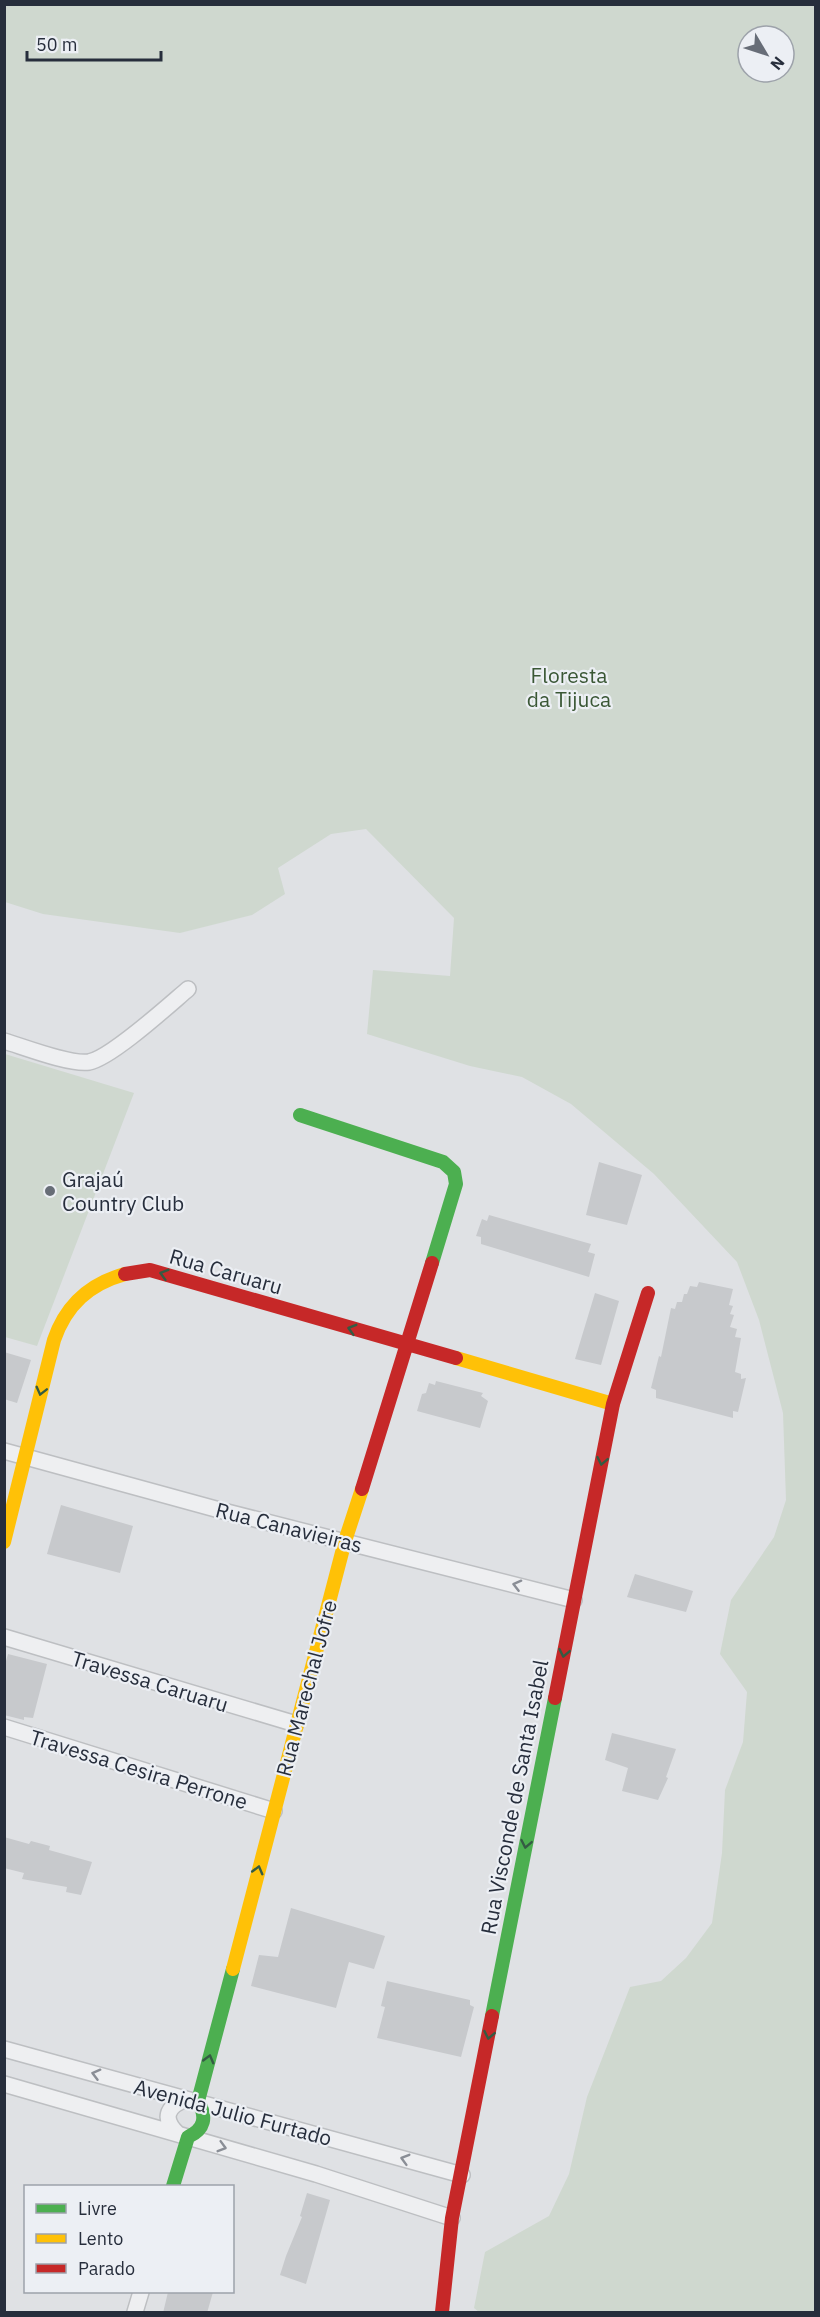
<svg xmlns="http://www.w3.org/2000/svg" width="820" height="2317" font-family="'IBM Plex Sans',sans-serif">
<rect width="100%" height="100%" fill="#dfe1e4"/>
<!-- green -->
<path fill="#cfd8cf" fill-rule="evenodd" d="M5,4l810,1v2307h-336l-5,-4 11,-56 64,-36 20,-42 18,-77 43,-110 31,-6 25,-23 26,-35 10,-70 3,-63 18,-48 4,-50 -27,-38 11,-54 43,-63 12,-37 -3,-87 -24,-93 -22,-58 -83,-88 -83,-70 -49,-27 -52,-11 -103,-32 6,-64 77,6 4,-58 -88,-89 -35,5 -53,34 7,26 -33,21 -72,18 -137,-19 -38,-12zM748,36h36v36h-36z
M5,1054l129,39 -97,253 -32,-9z"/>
<!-- building -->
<path fill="#c7c9cc" d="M599,1162l43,13 -15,50 -41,-10z
M489,1215l102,29 -3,8 7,2 -6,23 -108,-33v-7l-5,-1 6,-17 5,2z
M699,1282l34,7 -4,16 4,1 -3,8 4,1 -4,12 7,2 -2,8 6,1 -6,34 6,2v5l5,-1 -8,34 -5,-1v7l-77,-20v-8l-5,-2 8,-32 2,1 10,-49 4,1 2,-7h5l2,-8h3l3,-8 7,1z
M595,1293l24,8 -18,64 -26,-6z
M4,1352l27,8 -14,43 -13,-4z
M436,1381l47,12 -2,3 7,5 -8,27 -63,-17 5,-17 4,-1 3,-10 6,2z
M61,1505l72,21 -13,47 -73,-19z
M635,1574l58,17 -7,21 -59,-15z
M8,1654l39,10 -14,54 -9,-1v3l-20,-5v-47z
M612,1733l64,16 -10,28 2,1 -10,22 -36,-9 6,-23 -23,-8z
M4,1837l25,7 2,-3 19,5 -1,4 43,12 -11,33 -15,-3 1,-5 -45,-8 2,-6 -20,-5z
M291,1908l94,28 -11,33 -25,-7 -13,46 -85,-22 8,-31 19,2z
M387,1981l83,19v5l4,2 -13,50 -84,-19 8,-31 -4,-1z
M307,2193l23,7 -24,84 -26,-9 6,-19 16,-39 -2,-1z
M168,2292h45l-6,21h-44z"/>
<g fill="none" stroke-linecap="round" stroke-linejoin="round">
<defs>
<path id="street" d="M4,1041c20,6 66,24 85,21 22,-4 79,-56 99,-73
M4,1451l219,60 351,89
M4,1637l292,87
M4,1727l270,84
M4,2049l458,126
M4,2084l312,90 136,44
M178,2134c-16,-15 -12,-27 8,-35
M135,2312l6,-20"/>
</defs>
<!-- street casing -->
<use href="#street" stroke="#bdbfc2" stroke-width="18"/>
<!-- street -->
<use href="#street" stroke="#eeeff1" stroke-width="15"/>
<!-- fast -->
<path stroke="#4caf50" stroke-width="14" d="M300,1115l143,47 11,10 2,12 -24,79
M492,2016l63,-318
M173,2186l15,-49c17,-8 19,-20 10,-36l35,-132"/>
<!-- slow -->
<path stroke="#ffc107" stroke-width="14" d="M456,1358l157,46
M4,1542l50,-202c12,-35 35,-56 71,-66
M233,1969l112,-428 17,-52"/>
<!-- jam -->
<path stroke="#c62828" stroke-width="14" d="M125,1274l25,-4 306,88
M362,1489l70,-226
M555,1698l58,-294 35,-111
M442,2312l10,-94 40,-202"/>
</g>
<!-- one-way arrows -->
<defs><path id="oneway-chevron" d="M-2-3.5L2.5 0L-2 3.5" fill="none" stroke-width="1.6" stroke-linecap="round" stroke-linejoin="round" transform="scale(1.5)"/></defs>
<g stroke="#345b43">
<use href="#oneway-chevron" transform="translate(164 1274) rotate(-164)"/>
<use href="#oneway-chevron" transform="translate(352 1329) rotate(-164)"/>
<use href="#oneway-chevron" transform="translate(41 1391) rotate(104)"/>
<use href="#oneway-chevron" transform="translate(602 1461) rotate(101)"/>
<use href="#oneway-chevron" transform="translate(564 1653) rotate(101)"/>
<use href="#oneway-chevron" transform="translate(526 1844) rotate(101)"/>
<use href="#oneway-chevron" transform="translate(258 1870) rotate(-75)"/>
<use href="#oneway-chevron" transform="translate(489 2035) rotate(101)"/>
<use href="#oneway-chevron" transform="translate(209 2059) rotate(-75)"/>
</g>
<g stroke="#8a8e96">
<use href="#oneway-chevron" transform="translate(517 1585) rotate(-166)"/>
<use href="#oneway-chevron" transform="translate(96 2074) rotate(-165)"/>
<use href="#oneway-chevron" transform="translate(222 2147) rotate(16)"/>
<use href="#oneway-chevron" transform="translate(405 2159) rotate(-164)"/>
</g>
<!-- markers -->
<circle fill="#676d77" stroke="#eceff4" stroke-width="2" cx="50" cy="1191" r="6"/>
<g text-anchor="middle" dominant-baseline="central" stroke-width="4.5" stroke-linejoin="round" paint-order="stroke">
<!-- park labels -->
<g font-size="21" fill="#3a5735" stroke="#eceff4">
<text x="569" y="675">Floresta<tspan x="569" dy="24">da Tijuca</tspan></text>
</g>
<!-- poi labels -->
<g font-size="21" fill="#272e3c" stroke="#eceff4" text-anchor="start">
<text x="62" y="1179">Grajaú<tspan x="62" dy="24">Country Club</tspan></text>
</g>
<!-- street labels -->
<g font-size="21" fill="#272e3c" stroke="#eceff4">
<text transform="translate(226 1271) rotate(16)">Rua Caruaru</text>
<text transform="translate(289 1527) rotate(14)">Rua Canavieiras</text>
<text transform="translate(150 1681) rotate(17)">Travessa Caruaru</text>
<text transform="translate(306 1688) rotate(-75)">Rua Marechal Jofre</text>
<text transform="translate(139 1769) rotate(17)">Travessa Cesira Perrone</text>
<text transform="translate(514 1797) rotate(-79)">Rua Visconde de Santa Isabel</text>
<text transform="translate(233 2112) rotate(15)">Avenida Julio Furtado</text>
</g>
</g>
<!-- border -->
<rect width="820" height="2317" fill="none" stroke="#272e3c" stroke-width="12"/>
<!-- legend -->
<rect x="24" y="2185" width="210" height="108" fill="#eceff4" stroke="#9da2aa" stroke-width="1.5"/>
<rect x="36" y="2204" width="30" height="9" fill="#4caf50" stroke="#9da2aa" stroke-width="1.5"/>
<text x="78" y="2215" font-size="18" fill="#272e3c">Livre</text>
<rect x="36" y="2234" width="30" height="9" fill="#ffc107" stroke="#9da2aa" stroke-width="1.5"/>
<text x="78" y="2245" font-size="18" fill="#272e3c">Lento</text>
<rect x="36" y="2264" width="30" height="9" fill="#c62828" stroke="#9da2aa" stroke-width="1.5"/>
<text x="78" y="2275" font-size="18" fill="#272e3c">Parado</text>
<!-- north arrow -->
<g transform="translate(766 54) rotate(129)"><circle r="28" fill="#eceff4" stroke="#9da2aa" stroke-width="1.5"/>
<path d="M0-4.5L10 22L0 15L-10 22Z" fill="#676d77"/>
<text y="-9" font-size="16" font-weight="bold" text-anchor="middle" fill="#272e3c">N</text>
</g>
<!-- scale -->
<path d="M27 51v9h134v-9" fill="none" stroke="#272e3c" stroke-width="3"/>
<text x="36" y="51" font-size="18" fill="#272e3c" stroke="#eceff4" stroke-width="4.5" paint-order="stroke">50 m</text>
</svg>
